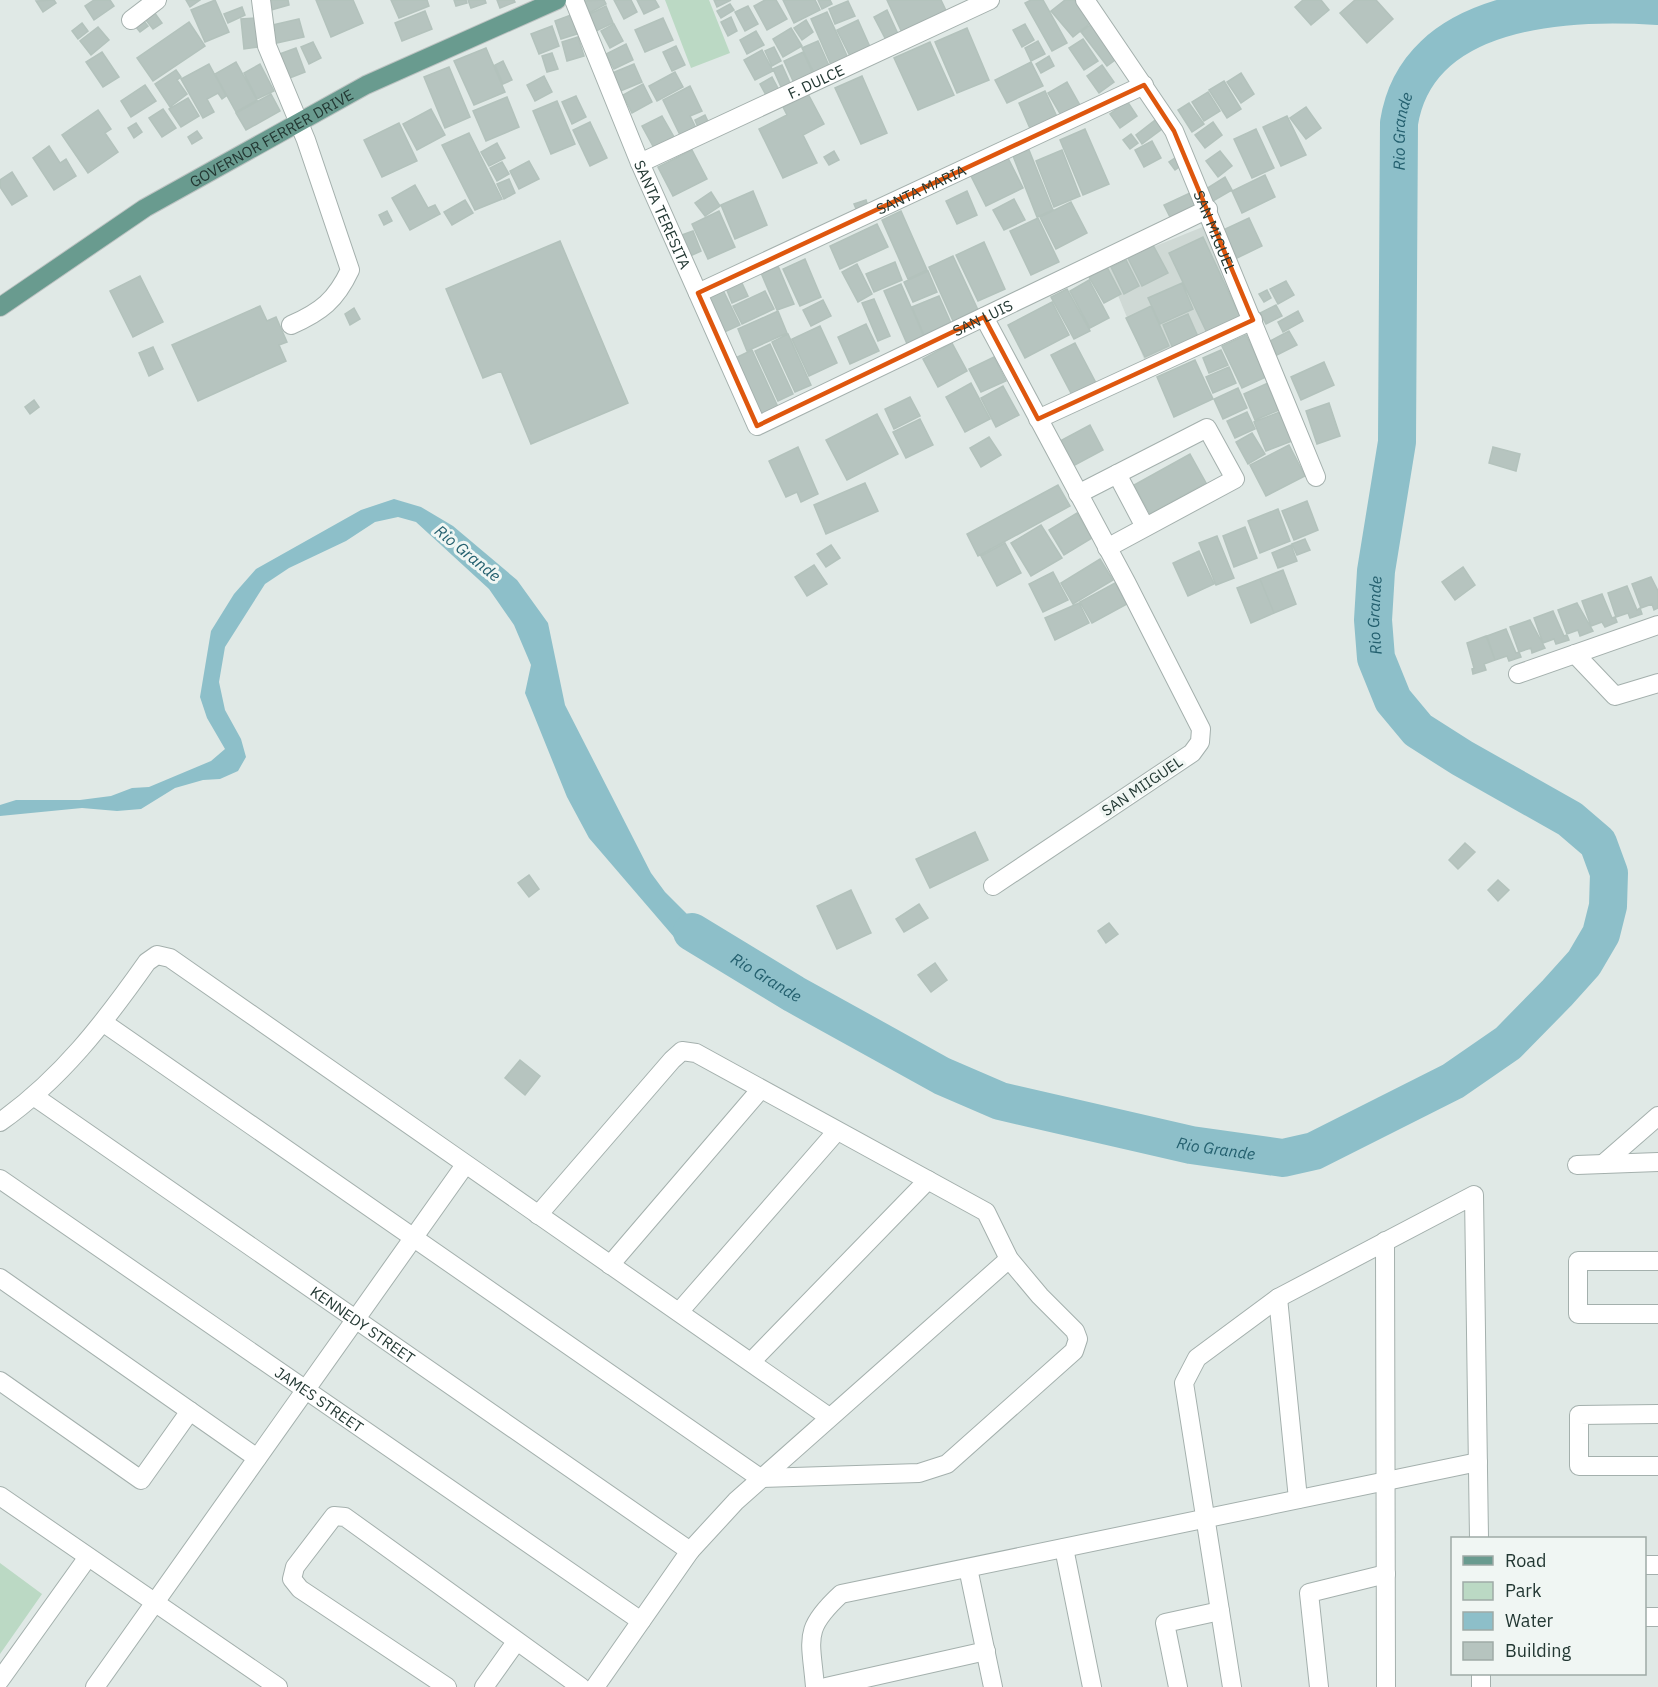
<svg xmlns="http://www.w3.org/2000/svg" width="1658" height="1687" font-family="'IBM Plex Sans',sans-serif">
<rect width="100%" height="100%" fill="#e0e9e6"/>
<!-- built -->
<path fill="#cfd9d5" d="M1210,224l40,98 -104,42 -40,-98z"/>
<!-- green -->
<path fill="#bbd9c4" d="M665,0h44l21,53 -39,15z
M0,1563l42,31 -42,60z"/>
<!-- water -->
<path fill="#8dbfc9" d="M394,499l27,8 32,19 64,54 31,43 17,82 86,168 14,19 33,33 44,23 -16,22 -52,-33 -85,-99 -22,-41 -42,-104 6,-28 -17,-40 -25,-36 -73,-67 -18,-5 -23,5 -29,19 -57,27 -24,16 -40,63 -6,35 6,28 16,29 5,18 -8,14 -18,8 -17,1 -28,8 -34,21 -24,2 -35,-3 -82,8v-11l16,-5h64l31,-4 21,-8 17,-1 62,-26 14,-12 -18,-31 -7,-21 11,-66 23,-37 22,-25 105,-59z"/>
<g fill="none" stroke-linecap="round" stroke-linejoin="round">
<!-- river -->
<path stroke="#8dbfc9" stroke-width="38" id="s1" d="M692,932l102,62 148,82 58,25 191,44 92,13 31,-7 139,-70 55,-38 49,-50 27,-30 17,-29 7,-28 1,-33 -11,-30 -28,-24 -108,-61 -44,-28 -25,-30 -17,-42 -3,-38 3,-49 21,-129 2,-319c18,-116 166,-123 259,-117"/>
</g>
<!-- building -->
<path fill="#b6c4bf" stroke="#b3c2bc" stroke-width="1.5" d="M54,0l2,3 -13,9 -7,-11z
M94,0h16l4,6 -20,14 -9,-14z
M186,0h14l-10,7z
M215,0l14,32 -24,10 -14,-32z
M268,0h20l1,5 -18,5z
M316,0h37l10,23 -32,14z
M391,0h36l2,6 -30,12z
M454,0h12l1,3 -11,3z
M468,0h17l1,3 -15,5z
M497,0h17l1,2 -15,6z
M604,0l2,4 -17,9 -6,-12z
M614,0h17l6,12 -13,7z
M637,0h18l4,7 -15,7z
M714,0h17l-14,7z
M765,0h11l11,19 -20,11 -13,-24z
M783,0h32l5,10 -26,13z
M818,0h12l2,4 -10,5z
M887,0h54l8,17 -45,20z
M1031,0h12l24,43 -15,8 -27,-48z
M1065,0h12l17,20 -21,17 -22,-26z
M1303,0h18l8,10 -18,15 -16,-18z
M1355,0h21l17,19 -26,24 -27,-30z
M848,1l7,15 -20,8 -6,-15z
M730,4l4,6 -13,8 -4,-7z
M606,6l7,17 -17,8 -8,-16z
M748,6l10,18 -13,7 -10,-19z
M242,7l3,8 -17,8 -4,-9z
M887,10l11,24 -12,6 -12,-23z
M425,11l7,18 -30,12 -7,-18z
M154,12l8,11 -9,6 -8,-10z
M827,12l21,46 -17,7 -20,-46z
M571,15l6,19 -16,5 -6,-18z
M731,17l6,14 -9,5 -7,-14z
M255,18l3,29 -14,2 -3,-30z
M663,18l10,22 -28,12 -10,-22z
M299,19l5,18 -32,7 -4,-18z
M143,20l5,6 -8,6 -5,-6z
M806,20l7,12 -11,8 -8,-12z
M858,20l13,29 -20,9 -14,-28z
M189,22l16,24 -52,35 -16,-23z
M82,23l6,8 -10,8 -6,-8z
M1093,23l26,34 -12,9 -26,-34z
M614,24l9,17 -13,7 -9,-17z
M1025,24l9,16 -12,7 -9,-17z
M552,26l7,20 -20,8 -8,-20z
M98,27l11,13 -18,15 -11,-14z
M791,28l11,18 -19,11 -10,-18z
M967,28l22,52 -32,13 -22,-51z
M756,31l8,14 -17,9 -7,-14z
M578,37l6,19 -17,5 -5,-19z
M1083,39l15,22 -14,9 -15,-22z
M818,41l12,27 -15,7 -13,-27z
M1038,41l7,13 -14,7 -6,-13z
M313,42l8,16 -12,6 -8,-17z
M930,42l24,53 -36,15 -24,-52z
M626,44l7,16 -19,9 -8,-15z
M676,46l9,19 -13,6 -9,-19z
M774,47l7,14 -9,5 -7,-15z
M296,48l9,24 -18,7 -10,-24z
M486,48l19,44 -31,13 -20,-44z
M762,50l11,21 -18,9 -11,-20z
M102,52l17,25 -16,10 -17,-25z
M803,52l10,22 -19,9 -10,-22z
M552,53l6,16 -11,3 -5,-16z
M1049,56l5,10 -13,7 -5,-9z
M503,61l9,19 -9,4 -8,-19z
M236,62l21,38 -21,12 -21,-38z
M1031,62l12,24 -36,17 -12,-23z
M209,64l17,32 -4,3 -4,-6 -11,6 7,13 -11,6 -22,-39z
M260,64l14,27 -17,8 -13,-26z
M634,64l8,18 -24,10 -8,-18z
M782,65l9,20 -9,4 -9,-20z
M1102,65l12,17 -15,11 -12,-17z
M449,67l21,50 -25,11 -21,-51z
M176,70l5,7 -4,3 10,14 -17,13 -15,-23z
M675,72l8,15 -26,14 -8,-15z
M1241,73l13,21 -13,9 -14,-21z
M544,76l8,16 -17,9 -8,-16z
M862,76l25,57 -26,11 -26,-56z
M772,77l8,15 -12,7 -8,-15z
M1224,81l17,28 -14,9 -18,-28z
M1067,82l14,25 -19,10 -14,-24z
M643,84l9,18 -20,11 -9,-18z
M145,85l11,16 -25,16 -10,-16z
M690,86l12,25 -12,5 8,16 -16,7 -19,-39z
M1045,91l14,30 -27,12 -13,-30z
M807,92l17,32 -21,11 14,28 -34,15 -24,-49 28,-14 -5,-10z
M1208,92l12,19 -16,10 -12,-19z
M271,94l9,17 -34,19 -10,-17z
M576,96l10,21 -14,7 -10,-22z
M507,97l12,30 -33,14 -13,-30z
M188,98l11,18 -18,11 -12,-18z
M557,101l18,43 -24,10 -18,-43z
M1127,101l10,15 -17,12 -10,-14z
M1189,103l15,21 -12,8 -14,-22z
M1306,107l15,21 -15,11 -16,-21z
M163,109l13,19 -14,9 -13,-19z
M431,109l14,26 -28,15 -14,-26z
M98,110l13,19 -6,4 13,19 -30,21 -26,-38z
M705,115l6,13 -11,4 -5,-12z
M662,116l12,21 -20,11 -12,-22z
M1287,116l19,39 -25,11 -18,-39z
M1159,117l7,9 -24,18 -6,-9z
M590,122l17,36 -17,8 -17,-36z
M1213,122l9,13 -17,13 -10,-13z
M136,123l6,9 -8,6 -6,-10z
M399,123l18,38 -35,16 -18,-37z
M1085,129l24,55 -26,11 -23,-55z
M1256,129l18,39 -22,10 -18,-39z
M197,131l5,7 -10,6 -4,-7z
M469,133l33,66 -27,11 -33,-65z
M1131,134l7,9 -8,6 -7,-9z
M1152,141l9,17 -17,9 -9,-17z
M497,143l8,15 -16,8 -8,-14z
M49,146l11,17 6,-4 10,17 -22,14 -21,-32z
M692,150l15,29 -34,17 -15,-29z
M1029,150l24,60 -16,7 -24,-61z
M1062,150l18,46 -26,11 -18,-46z
M834,151l5,9 -10,5 -5,-8z
M1220,151l12,15 -14,11 -12,-16z
M1181,154l5,8 -11,8 -6,-8z
M1008,158l15,30 -37,18 -15,-30z
M529,161l10,18 -20,10 -9,-18z
M502,162l7,12 -12,7 -7,-13z
M12,172l15,24 -15,9 -12,-18v-7z
M1265,175l10,22 -33,16 -10,-22z
M1225,177l7,13 -19,11 -7,-12z
M509,179l6,14 -11,6 -7,-15z
M415,185l13,23 7,-3 5,9 -30,16 -18,-32z
M753,191l14,34 -32,14 -14,-34z
M967,191l10,24 -20,9 -11,-23z
M711,192l9,14 -15,10 -10,-13z
M1190,193l7,13 -26,13 -7,-14z
M1014,199l11,21 -21,10 -11,-20z
M465,200l8,13 -21,12 -8,-13z
M866,200l4,12 -11,4 -5,-12z
M1071,202l16,31 -31,16 -16,-32z
M387,211l5,10 -8,4 -5,-10z
M719,211l16,36 -27,12 -16,-35z
M901,211l26,59 -19,9 -26,-59z
M1038,218l21,44 -28,13 -21,-44z
M1249,218l13,28 -25,12 -14,-28z
M877,224l11,23 -48,22 -10,-23z
M693,231l8,20 -13,6 -9,-21z
M1203,237l39,84 -33,16 -40,-84z
M560,241l68,162 -97,41 -30,-73 -18,7 -37,-89z
M984,242l21,47 -27,12 -22,-46z
M1153,245l15,28 -26,13 -14,-28z
M953,256l26,56 -25,11 -25,-56z
M805,259l16,38 -21,9 -17,-37z
M1126,260l13,26 -15,8 -13,-27z
M895,262l7,18 -28,12 -8,-18z
M857,264l15,30 -14,8 -16,-30z
M778,266l16,38 -17,6 -16,-37z
M1107,267l14,27 -17,9 -15,-26z
M928,271l9,21 -24,10 -9,-20z
M140,276l23,46 -30,15 -23,-46z
M1089,280l20,38 -19,10 -20,-37z
M741,281l7,15 -16,7 -6,-15z
M1286,281l8,14 -16,9 -8,-15z
M1182,283l11,26 -33,15 -12,-26z
M901,284l24,55 -17,7 -24,-55z
M1067,289l23,42 -16,8 -23,-42z
M723,290l17,35 -20,9 -17,-35z
M1267,290l4,8 -7,4 -5,-8z
M765,291l9,18 -32,15 -9,-18z
M939,296l12,27 -27,12 -12,-28z
M874,299l16,37 -12,5 -16,-38z
M823,300l8,16 -20,10 -8,-16z
M1052,302l17,33 -44,23 -17,-33z
M1276,305l6,11 -16,8 -6,-11z
M260,306l7,15 9,-4 11,25 -8,3 7,16 -88,40 -26,-56z
M1151,306l18,40 -24,11 -19,-39z
M354,308l6,11 -10,6 -5,-11z
M778,311l9,22 -40,18 -9,-22z
M1298,311l5,10 -20,11 -5,-10z
M1188,314l11,25 -25,12 -11,-26z
M866,324l13,27 -29,13 -12,-27z
M820,326l17,37 -28,13 -17,-37z
M1289,331l8,14 -20,10 -7,-14z
M788,334l23,51 -16,7 -23,-50z
M1246,335l20,42 -24,11 -20,-42z
M952,343l15,28 -29,16 -15,-28z
M1075,343l21,40 -24,12 -21,-40z
M770,344l23,50 -15,7 -23,-50z
M153,347l10,22 -14,7 -10,-23z
M752,350l26,57 -21,9 -26,-56z
M1221,350l7,15 -19,8 -6,-15z
M994,357l12,24 -25,11 -12,-23z
M1195,360l18,39 -39,18 -17,-40z
M1324,362l10,23 -33,15 -10,-23z
M1229,367l7,16 -23,10 -7,-16z
M971,383l19,36 -25,13 -19,-35z
M1268,383l11,27 -24,10 -11,-26z
M1003,386l16,29 -23,12 -15,-29z
M1238,388l9,20 -24,11 -9,-20z
M910,397l10,19 -26,13 -9,-20z
M34,400l5,7 -9,7 -5,-7z
M1329,403l11,33 -23,8 -11,-33z
M1285,410l12,29 -31,12 -12,-29z
M1247,412l8,17 -20,9 -8,-17z
M877,414l21,40 -51,26 -21,-40z
M920,419l13,26 -27,13 -13,-26z
M1090,425l13,25 -30,16 -13,-25z
M1252,433l13,21 -17,10 -12,-22z
M989,437l12,18 -20,12 -11,-19z
M1289,445l16,31 -39,20 -16,-31z
M798,447l20,47 -17,8 -4,-10 -11,5 -17,-36z
M1493,447l27,7 -4,17 -27,-8z
M1190,454l16,29 -56,31 -16,-29z
M865,483l13,28 -52,23 -12,-29z
M1058,485l12,21 -92,50 -11,-22z
M1307,501l11,29 -24,10 -12,-29z
M1278,509l12,32 -30,12 -12,-32z
M1077,513l15,25 -28,17 -15,-25z
M1041,525l21,33 -31,18 -20,-33z
M1245,527l12,31 -23,9 -11,-31z
M1217,536l17,42 -18,7 -17,-42z
M1305,539l5,11 -13,5 -5,-11z
M1005,543l16,30 -24,13 -16,-30z
M831,545l9,13 -14,9 -9,-13z
M1291,545l6,16 -19,7 -6,-15z
M1199,551l15,33 -26,12 -15,-33z
M1100,559l13,21 -40,24 -12,-21z
M814,565l13,19 -20,12 -12,-19z
M1463,567l12,18 -20,15 -13,-18z
M1283,570l13,34 -22,9 -14,-34z
M1053,572l15,28 -25,12 -14,-28z
M1651,577l7,14v17l-4,2 -2,-6 -11,4 -9,-24z
M1260,579l14,34 -23,10 -14,-35z
M1115,583l12,21 -35,19 -12,-21z
M1627,586l10,24 3,-2 2,6 -12,4 -2,-5 -12,4 -8,-24z
M1602,594l10,24 3,-1 2,5 -12,5 -3,-5 -11,4 -9,-25z
M1079,603l10,20 -34,17 -10,-22z
M1577,603l16,28 -13,5 -2,-6 -11,4 -9,-24z
M1553,611l11,25 3,-1 2,5 -13,4 -2,-5 -11,4 -9,-25z
M1530,620l15,28 -13,5 -1,-5 -12,4 -9,-25z
M1506,629l10,24 3,-1 2,5 -12,4 -2,-5 -12,4 -8,-24z
M1486,636l9,24 -11,4 2,6 -13,4 -1,-5 2,-1 -7,-25z
M975,832l13,28 -58,28 -14,-29z
M1465,843l10,9 -17,17 -9,-9z
M529,875l10,14 -10,8 -11,-14z
M1498,880l11,10 -11,11 -10,-11z
M851,890l20,43 -34,16 -20,-43z
M919,904l9,14 -24,14 -8,-13z
M1109,923l9,11 -12,9 -8,-12z
M935,963l12,17 -16,12 -13,-17z
M520,1060l20,16 -15,19 -20,-17z"/>
<g fill="none" stroke-linecap="round" stroke-linejoin="round">
<defs>
<g id="minor">
<path d="M261,0l6,46 39,94 44,130c-14,30 -29,42 -59,55"/>
<path id="s2" d="M574,0l66,163 117,263 451,-217"/>
<path id="s3" d="M1085,0l89,131 142,346"/>
<path d="M131,20l26,-20"/>
<path id="s4" d="M640,163l350,-163"/>
<path id="s5" d="M698,293l446,-208"/>
<path d="M984,317l142,265 75,147 -1,13 -8,11 -199,133"/>
<path d="M1038,419l215,-99"/>
<path d="M1117,474l28,53"/>
<path d="M1078,494l129,-66 28,51 -128,69"/>
<path d="M1575,654l40,42 43,-13"/>
<path d="M1518,674l140,-49"/>
<path d="M104,1023l656,455 159,-5 28,-9 127,-113 4,-12 -3,-8 -35,-35 -31,-37 -23,-47 -290,-159 -14,-2 -10,9 -134,155"/>
<path id="s6" d="M35,1097l655,454"/>
<path d="M0,1122c61,-43 104,-99 147,-160l10,-7 13,3 659,459"/>
<path d="M1603,1164l55,-48"/>
<path d="M1577,1165l81,-3"/>
<path id="s7" d="M0,1179l641,442"/>
<path d="M1385,1241l1,446"/>
<path d="M1658,1261h-80v53h80"/>
<path d="M610,1265l150,-175"/>
<path d="M0,1278l257,180"/>
<path d="M1278,1298l20,201"/>
<path d="M679,1312l158,-181"/>
<path d="M751,1362l177,-182"/>
<path d="M0,1381l141,99 49,-69"/>
<path d="M1658,1414l-79,1v51h79"/>
<path d="M0,1496l278,191"/>
<path d="M1064,1548l28,139"/>
<path d="M1644,1565h14"/>
<path d="M968,1568l25,119"/>
<path d="M1644,1617h14"/>
<path d="M1481,1674v13"/>
<path d="M0,1680l88,-123"/>
<path d="M95,1687l370,-522"/>
<path d="M447,1687l-147,-98 -8,-10 3,-12 39,-51 11,1 236,170"/>
<path d="M484,1687l32,-45"/>
<path d="M595,1687l95,-136 46,-50 273,-242"/>
<path d="M815,1687c-4,-49 -13,-57 26,-93l637,-132"/>
<path d="M826,1687l160,-36"/>
<path d="M1178,1687l-13,-64 55,-12"/>
<path d="M1232,1687l-48,-304 13,-25 81,-60 196,-103 5,343"/>
<path d="M1319,1687l-10,-94 77,-19"/>
</g>
<g id="major">
<path id="s8" d="M0,307l145,-99 221,-123 191,-85"/>
</g>
</defs>
<!-- minor casing -->
<use href="#minor" stroke="#a4b0ad" stroke-width="20"/>
<!-- major casing -->
<use href="#major" stroke="#bdc3c2" stroke-width="20"/>
<!-- minor -->
<use href="#minor" stroke="#fff" stroke-width="18"/>
<!-- major -->
<use href="#major" stroke="#699b8f" stroke-width="18"/>
</g>
<!-- marked area -->
<path fill="none" stroke="#de570e" stroke-width="4.5" stroke-linejoin="round" d="M1144,85l30,46 79,189 -215,99 -54,-102 -227,109 -59,-133z"/>
<g text-anchor="middle" dominant-baseline="central" stroke-width="6" stroke-linejoin="round" paint-order="stroke">
<!-- street labels -->
<g font-size="15" fill="#233833" stroke="#f0f6f3">
<text stroke="none"><textPath href="#s4" startOffset="194">F. DULCE</textPath></text>
<text stroke="none"><textPath href="#s8" startOffset="320">GOVERNOR FERRER DRIVE</textPath></text>
<text stroke="none"><textPath href="#s5" startOffset="246">SANTA MARIA</textPath></text>
<text stroke="none"><textPath href="#s2" startOffset="232">SANTA TERESITA</textPath></text>
<text stroke="none"><textPath href="#s3" startOffset="267">SAN MIGUEL</textPath></text>
<text stroke="none"><textPath href="#s2" startOffset="714">SAN LUIS</textPath></text>
<text transform="translate(1142 786) rotate(-34)">SAN MIIGUEL</text>
<text stroke="none"><textPath href="#s6" startOffset="399">KENNEDY STREET</textPath></text>
<text stroke="none"><textPath href="#s7" startOffset="388">JAMES STREET</textPath></text>
</g>
<!-- water labels -->
<g font-size="16" font-style="italic" fill="#235f6e" stroke="#f0f6f3">
<text stroke="none"><textPath href="#s1" startOffset="1959">Rio Grande</textPath></text>
<text transform="translate(468 553) rotate(39)">Rio Grande</text>
<text stroke="none"><textPath href="#s1" startOffset="1473">Rio Grande</textPath></text>
<text stroke="none"><textPath href="#s1" startOffset="87">Rio Grande</textPath></text>
<text stroke="none"><textPath href="#s1" startOffset="573">Rio Grande</textPath></text>
</g>
</g>
<!-- legend -->
<rect x="1451" y="1537" width="195" height="138" fill="#f0f6f3" stroke="#9eaaa6" stroke-width="1.5"/>
<rect x="1463" y="1556" width="30" height="9" fill="#699b8f" stroke="#9eaaa6" stroke-width="1.5"/>
<text x="1505" y="1567" font-size="18" fill="#233833">Road</text>
<rect x="1463" y="1582" width="30" height="18" fill="#bbd9c4" stroke="#9eaaa6" stroke-width="1.5"/>
<text x="1505" y="1597" font-size="18" fill="#233833">Park</text>
<rect x="1463" y="1612" width="30" height="18" fill="#8dbfc9" stroke="#9eaaa6" stroke-width="1.5"/>
<text x="1505" y="1627" font-size="18" fill="#233833">Water</text>
<rect x="1463" y="1642" width="30" height="18" fill="#b6c4bf" stroke="#9eaaa6" stroke-width="1.5"/>
<text x="1505" y="1657" font-size="18" fill="#233833">Building</text>
</svg>
